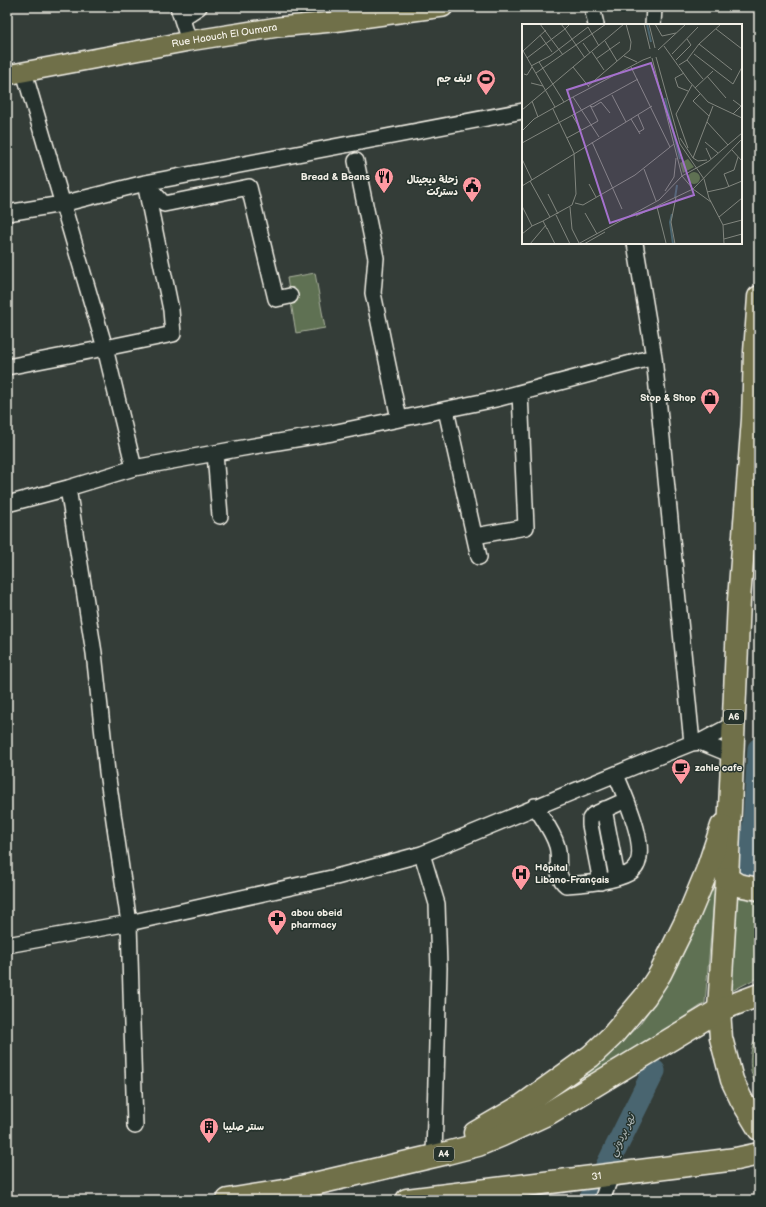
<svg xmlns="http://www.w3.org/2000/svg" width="766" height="1207" font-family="'Balsamiq Sans','Playpen Sans Arabic',sans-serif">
<rect width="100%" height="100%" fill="#343d38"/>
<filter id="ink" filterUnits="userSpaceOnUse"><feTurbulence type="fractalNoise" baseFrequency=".025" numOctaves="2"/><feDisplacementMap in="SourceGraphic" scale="8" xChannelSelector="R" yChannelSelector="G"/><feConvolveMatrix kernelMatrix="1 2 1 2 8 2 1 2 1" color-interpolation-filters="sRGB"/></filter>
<g filter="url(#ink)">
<!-- green -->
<path fill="#5f7153" stroke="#aab19e" d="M315,273l10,55 -29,5 -9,-55z
M716,876l-11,127 -161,107 24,-22 18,-14 33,-30 20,-19 19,-27z
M736,897l23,5v75l-8,4 -23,12z
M759,1029v61c-13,-20 -10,-40 0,-61z"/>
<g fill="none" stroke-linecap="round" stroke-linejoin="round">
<!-- river -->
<path stroke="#4a656f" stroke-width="23" d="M746,870l8,-45 5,-76
M590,1200l64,-129"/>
<defs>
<path id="minor" d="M178,7l11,34
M592,7l4,18
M182,18l17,-11
M653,25l1,-18
M24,72l81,276 29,120
M356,161l20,97 -3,35 26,126
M145,183l19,21 85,-17 27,112 14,-3
M7,213l55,-9 83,-21 378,-72
M635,243l19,114 38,386
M7,367l98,-19 68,-14 -2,-24 -26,-127
M446,410l33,147
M215,453l5,63
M68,488l26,165 13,119 22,151 6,203
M7,504l61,-16 66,-20 103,-19 95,-16 164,-34 158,-42
M475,536l51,-9 -6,-134
M700,742l32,13
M535,806c8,13 18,26 22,40 4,13 -3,30 9,39 17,-1 54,-4 66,-14 21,-16 -8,-77 -16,-96
M604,809l13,68
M422,854l15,50 2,64 -5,188
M601,882l-11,-57v-6l3,-4 33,-15
M7,945l122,-22 207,-46 86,-23 240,-99 30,-12 8,-1 34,-18
M602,1200l10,-27"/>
<g id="major">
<path id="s1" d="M7,75l182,-34 89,-14 54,-5 111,-15"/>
</g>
<g id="highway">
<path d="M759,297l-4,55 -2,67 -14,181 -12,278 -8,132 2,28 11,42 9,19 18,30"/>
<path d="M727,878l11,7 21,4"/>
<path d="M475,1133l48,-28 68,-49 21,-20 33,-39 15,-23 27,-55 20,-48 15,-45"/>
<path d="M228,1200l56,-9 163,-38 31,-8 24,-10 47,-22 170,-103 40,-15"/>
<path id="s2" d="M407,1200l329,-41 23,-5"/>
</g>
</defs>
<!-- minor casing -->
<use href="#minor" stroke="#f4f1e8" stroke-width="18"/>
<!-- major casing -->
<use href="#major" stroke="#f4f1e8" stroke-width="22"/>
<!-- highway casing -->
<use href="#highway" stroke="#f4f1e8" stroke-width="25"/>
<!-- minor -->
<use href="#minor" stroke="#26332d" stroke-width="15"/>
<!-- major -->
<use href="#major" stroke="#6f704a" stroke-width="19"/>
<!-- highway -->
<use href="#highway" stroke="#6f704a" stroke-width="22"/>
</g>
</g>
<!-- icons -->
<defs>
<symbol id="stadium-pin" viewBox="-11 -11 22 30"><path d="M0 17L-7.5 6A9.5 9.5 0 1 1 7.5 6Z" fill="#ff9aa2" stroke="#26332d"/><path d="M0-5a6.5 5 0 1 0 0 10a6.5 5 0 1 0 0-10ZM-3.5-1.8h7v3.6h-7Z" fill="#111"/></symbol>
<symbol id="restaurant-pin" viewBox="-11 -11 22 30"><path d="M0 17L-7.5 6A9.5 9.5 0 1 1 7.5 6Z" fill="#ff9aa2" stroke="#26332d"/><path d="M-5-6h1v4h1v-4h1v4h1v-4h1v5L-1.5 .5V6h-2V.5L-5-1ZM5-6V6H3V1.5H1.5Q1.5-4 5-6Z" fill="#111"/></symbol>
<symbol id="civic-pin" viewBox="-11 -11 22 30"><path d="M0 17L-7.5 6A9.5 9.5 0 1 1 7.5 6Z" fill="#ff9aa2" stroke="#26332d"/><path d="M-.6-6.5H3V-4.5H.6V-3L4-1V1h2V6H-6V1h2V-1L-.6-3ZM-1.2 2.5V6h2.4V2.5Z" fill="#111"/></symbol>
<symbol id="shop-pin" viewBox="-11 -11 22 30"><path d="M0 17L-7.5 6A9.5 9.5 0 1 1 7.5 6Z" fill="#ff9aa2" stroke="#26332d"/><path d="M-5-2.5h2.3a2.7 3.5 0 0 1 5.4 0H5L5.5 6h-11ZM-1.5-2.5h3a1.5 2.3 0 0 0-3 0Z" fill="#111"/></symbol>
<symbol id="cafe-pin" viewBox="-11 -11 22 30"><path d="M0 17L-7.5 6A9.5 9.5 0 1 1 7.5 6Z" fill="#ff9aa2" stroke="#26332d"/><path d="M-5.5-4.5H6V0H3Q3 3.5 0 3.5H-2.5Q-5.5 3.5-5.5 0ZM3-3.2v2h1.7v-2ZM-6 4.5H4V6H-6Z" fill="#111"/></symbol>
<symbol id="hospital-pin" viewBox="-11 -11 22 30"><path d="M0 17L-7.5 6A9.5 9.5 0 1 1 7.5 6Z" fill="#ff9aa2" stroke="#26332d"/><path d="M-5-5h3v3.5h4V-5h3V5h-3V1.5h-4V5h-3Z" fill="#111"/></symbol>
<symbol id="pharmacy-pin" viewBox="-11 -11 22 30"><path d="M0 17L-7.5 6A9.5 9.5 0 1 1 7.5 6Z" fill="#ff9aa2" stroke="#26332d"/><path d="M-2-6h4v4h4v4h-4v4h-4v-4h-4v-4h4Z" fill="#111"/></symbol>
<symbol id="building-pin" viewBox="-11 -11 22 30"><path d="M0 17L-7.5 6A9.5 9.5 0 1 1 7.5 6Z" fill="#ff9aa2" stroke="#26332d"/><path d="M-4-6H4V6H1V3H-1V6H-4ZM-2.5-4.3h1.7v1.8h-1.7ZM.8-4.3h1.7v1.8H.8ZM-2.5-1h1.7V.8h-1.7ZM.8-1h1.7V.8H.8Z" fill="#111"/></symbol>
</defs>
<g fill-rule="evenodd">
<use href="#stadium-pin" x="475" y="68" width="22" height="30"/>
<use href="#restaurant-pin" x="373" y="166" width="22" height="30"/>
<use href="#civic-pin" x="461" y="175" width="22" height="30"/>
<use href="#shop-pin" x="699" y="387" width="22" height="30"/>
<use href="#cafe-pin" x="670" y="757" width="22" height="30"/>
<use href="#hospital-pin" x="510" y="863" width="22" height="30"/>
<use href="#pharmacy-pin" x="266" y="908" width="22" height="30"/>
<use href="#building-pin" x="198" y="1116" width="22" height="30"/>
</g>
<g text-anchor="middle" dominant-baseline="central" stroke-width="3" stroke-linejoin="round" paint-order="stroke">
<!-- shield labels -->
<g fill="#26332d" stroke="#b6b8b0" stroke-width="1">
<rect x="724" y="710" width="20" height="14" rx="3"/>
<rect x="434" y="1147" width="20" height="14" rx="3"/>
</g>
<g font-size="9" font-weight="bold" fill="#f4f1e8">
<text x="734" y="717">A6</text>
<text x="444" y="1154">A4</text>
</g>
<!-- street labels -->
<g font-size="10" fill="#f4f1e8" stroke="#26332d">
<text stroke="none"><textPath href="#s1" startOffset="221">Rue Haouch El Oumara</textPath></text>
<text stroke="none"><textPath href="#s2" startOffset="191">31</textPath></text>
</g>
<!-- poi labels -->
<g font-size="10" font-weight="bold" fill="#f4f1e8" stroke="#26332d" text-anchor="end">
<text x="472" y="79">لابف جم</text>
<text x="370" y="177">Bread &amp; Beans</text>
<text x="458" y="180">زحلة ديجيتال<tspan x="458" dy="12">دستركت</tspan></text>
<text x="696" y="398">Stop &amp; Shop</text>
<text x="695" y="768" text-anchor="start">zahle cafe</text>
<text x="535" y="868" text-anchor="start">Hôpital<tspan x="535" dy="12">Libano-Français</tspan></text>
<text x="291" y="913" text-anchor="start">abou obeid<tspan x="291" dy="12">pharmacy</tspan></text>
<text x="223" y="1127" text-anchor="start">سنتر صليبا</text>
</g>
<!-- water labels -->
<g font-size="11" font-style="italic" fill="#b0b9b8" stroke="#26332d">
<text transform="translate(622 1135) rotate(-64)">نهر بردوني</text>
</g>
</g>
<!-- overview -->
<g transform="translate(522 24)">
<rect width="220" height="220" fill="#343d38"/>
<path d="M166,135l6,8 -11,6 -3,-10zM166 154a6 6 0 1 1 12 0a6 6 0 1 1-12 0Z" fill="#5f7153"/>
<path fill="none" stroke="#4a656f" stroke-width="2" d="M125,0l4,18M143,74l15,61M153,174l2,-13M150,190l-2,8 3,22"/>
<path fill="none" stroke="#81857e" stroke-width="1" d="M18,0l23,31M48,0l-5,5 20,29M122,0l6,25M127,0l6,24M133,0l7,12 14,-3M194,5l26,20M18,11l12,17M83,17l12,20M61,19l7,10M177,20l33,26M142,22l25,35 19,21 34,16M0,25l33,58M136,26l28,-26M1,27l23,-21M70,28l12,18M150,30l26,-27M172,30l39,30 9,-17M102,32l13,6M134,33l24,87 24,35M5,34l38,-29 -4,-5M130,34l30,118 11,13M74,35l24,-17M154,36l15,-15 -4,-6M165,36l16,19M17,38l25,40M157,41l8,-5 12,-16 22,-20M9,42l19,-10 38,-29 11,19M51,43l16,20M109,43l39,80M14,49l70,-49M162,49l-9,5 3,9 10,4M2,50l3,1 5,-8M185,52l19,22M9,59l12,3M66,62l42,-36 1,-8 -5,-18M173,64l18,-17M178,70l-7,7 16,15M90,71l14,27M51,73l26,40M211,76l8,6 -8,8M10,77l6,16M68,82l3,1 8,-5 9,11M0,86l102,-86M50,91l9,15M116,91l6,14 -5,3M109,95l9,15M185,98l21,23M0,107l12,-12 39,-22 70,-37 8,-3M45,114l31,-17 -8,-16M158,114l13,20 5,3 9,-1M70,118l30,67M183,118l13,11M0,119l116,-64M166,124l-12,-34 16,-29M184,124l5,11M210,126l10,11M171,134l20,-52M0,135l10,21M122,145l12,32M182,155l5,19 14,27 1,19M8,157l20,36M67,160l7,13M0,162l130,-80M207,163l-5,-13 10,-4 4,-13M171,165l18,13M143,167l9,-14 2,-19M185,168l18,-4 17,-7M26,170l10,20M53,179l8,2 52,-30 39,-31M0,182l10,20 11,-5M48,183l2,22 7,14M135,183l9,36M63,189l12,21M34,191l14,29M114,192l57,-27 49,-50M197,193l23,-19M201,201l19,-5M25,204l8,16M25,205l-4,-8 29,-16 4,-11 -2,-41 -21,-44M0,210l10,-8M202,215l18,-5M8,220l16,-19M56,220l81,-44 23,-24 27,-15 33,-28M62,220l21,-12M153,220l-4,-22 5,-25"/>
<path fill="#a571cd" fill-opacity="0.15" stroke="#a571cd" stroke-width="2" d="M129,39l43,132 -84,28 -43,-133z"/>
<rect width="220" height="220" fill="none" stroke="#f4f1e8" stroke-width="2"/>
</g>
<!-- margin -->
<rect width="766" height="1207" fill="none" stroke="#26332d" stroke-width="24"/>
<rect x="12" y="12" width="742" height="1183" fill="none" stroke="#f4f1e8" stroke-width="1.5" filter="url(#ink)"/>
</svg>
